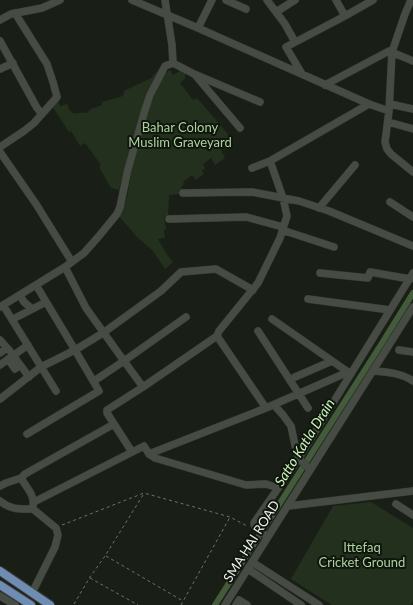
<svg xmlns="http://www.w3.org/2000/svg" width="413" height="605" font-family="Lato,sans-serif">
<rect width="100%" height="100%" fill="#191f17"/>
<!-- green -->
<path fill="#23301e" d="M158,70l-12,27 -19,61 -8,32 -8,-2 -12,-21 2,-2 -16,-22 -5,3 -9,-15 -2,1 -17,-26 6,-6 2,6 7,-2c6,15 8,7 19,9l5,-4 11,-4v-3l21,-6 1,-5 27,-13z
M170,70l3,5 8,-5 4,2v7l-5,4 13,17 4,-2 36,42 -13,8 5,10 -10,7 -4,-7 -8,6 2,4 -3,3 2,3 -8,6 -4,-5 -9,7 1,2 -3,3 2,3 -3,4 -11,1 -1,21 -4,1 2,12 -2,1 1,8 -7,1 8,14 7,9 -8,7 -12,-18 -16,-14 -18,-21 4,-7 4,-12 6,-34 15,-53 16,-36z
M371,502l42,26v73l-2,4h-79l-41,-26 42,-73z"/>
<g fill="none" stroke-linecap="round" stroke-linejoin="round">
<!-- canal -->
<path stroke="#445b3b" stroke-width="6" d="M215,605l167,-262 31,-50"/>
<defs>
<path id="minor" d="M132,0l66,28 171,76 20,7
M226,0l20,9
M267,0l18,24 10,18
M336,0l9,16
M411,0l-6,14 -13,38 -3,59 -4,31 2,7 4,5 22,18
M276,12l19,-12
M0,20l11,-6 31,-6 18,-8
M198,28l14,-28
M0,41l37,67 5,6
M173,63l21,11 66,28
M0,69l13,-6
M302,74l-16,-27 59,-31 28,-16
M196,76l44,52
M325,85l64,-34 24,10
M390,104l23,5
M388,122l25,7
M0,147l24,-16 10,-8 23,-26 -4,-15 -6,-18 -32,-51
M0,152l36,52 36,58
M252,168l18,-7 99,-57
M183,193l69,-1 47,9 30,10 84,35
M390,202l23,15
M319,208l36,-43
M169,219l77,-2 37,10
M282,230l52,17
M65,267l21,41 38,53 19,26
M320,273l48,5 2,-6 40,7
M20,295l4,7 8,7
M308,299l82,11
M3,305l53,86
M0,307l65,-40 19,-14 15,-17 18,-22 3,-7 8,-38 17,-59 5,-15 15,-29 8,-3 -1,-18 -7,-45
M15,318l31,-16
M272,319l76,53 3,1
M258,331l50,77
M217,336l49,72
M0,340l7,8 -7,5
M7,348l3,3 19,26
M399,350l14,2
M8,359l7,10 5,-4
M0,365l28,-20
M373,371c14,1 28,2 40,10
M295,377l37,-16
M94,381l30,-20 62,-44
M0,399l41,-32 34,-17 28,-17 58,-42 20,-19 35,-3 37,21
M274,405l9,10 8,11 5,24 3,8 11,12
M27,434l72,-43 -24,-41 -39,-65
M132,452l-25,-39v-3l36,-23 74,-51 2,-5 39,-48 22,-45 7,-22 -4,-18 -13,-37
M149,454l117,-46 82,-36
M21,478l4,-4 89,-50
M0,486l6,-3 15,-5c5,9 14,17 12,28
M0,501c11,9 19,8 33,8l23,19 2,7 -3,12 -23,46
M34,502l110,-56 5,8 6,4 91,27 20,-1 12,4
M396,504l17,11
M288,506l125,-15
M268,536c-5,-3 -14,-6 -14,-13l45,-65 114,-185
M252,562l67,43
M248,569l53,36
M0,596l15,9
M225,605l188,-298
M236,605l3,-5 8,5"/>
<path id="major" d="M0,571l50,34
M0,585l31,20"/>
</defs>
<!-- minor casing -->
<use href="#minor" stroke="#383b37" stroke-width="8"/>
<!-- major casing -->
<use href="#major" stroke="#383b37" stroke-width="10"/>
<!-- path -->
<path stroke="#6d726b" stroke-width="1" stroke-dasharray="3 3" stroke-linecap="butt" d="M62,525l82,-32 86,24 17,9
M106,556l77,45
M90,578l48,27
M74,604l16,-27 15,-21 38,-61
M181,605l49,-88"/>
<!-- minor -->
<use href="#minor" stroke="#464c44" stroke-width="7"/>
<!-- major -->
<use href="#major" stroke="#6f8cb2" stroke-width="8"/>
</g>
<g text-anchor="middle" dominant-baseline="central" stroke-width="4" stroke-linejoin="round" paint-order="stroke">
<!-- park labels -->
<g font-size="13" fill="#abd49c" stroke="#10150e">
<text x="180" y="127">Bahar Colony<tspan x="180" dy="15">Muslim Graveyard</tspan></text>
<text x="362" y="547">Ittefaq<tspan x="362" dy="15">Cricket Ground</tspan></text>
</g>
<!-- street labels -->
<g font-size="13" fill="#edf1ec" stroke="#10150e">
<text transform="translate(251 541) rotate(-58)">SMA HAI ROAD</text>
</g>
<!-- water labels -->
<g font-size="14" font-style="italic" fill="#c9f3ba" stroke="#10150e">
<text transform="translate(304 442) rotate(-58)">Satto Katla Drain</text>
</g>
</g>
</svg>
